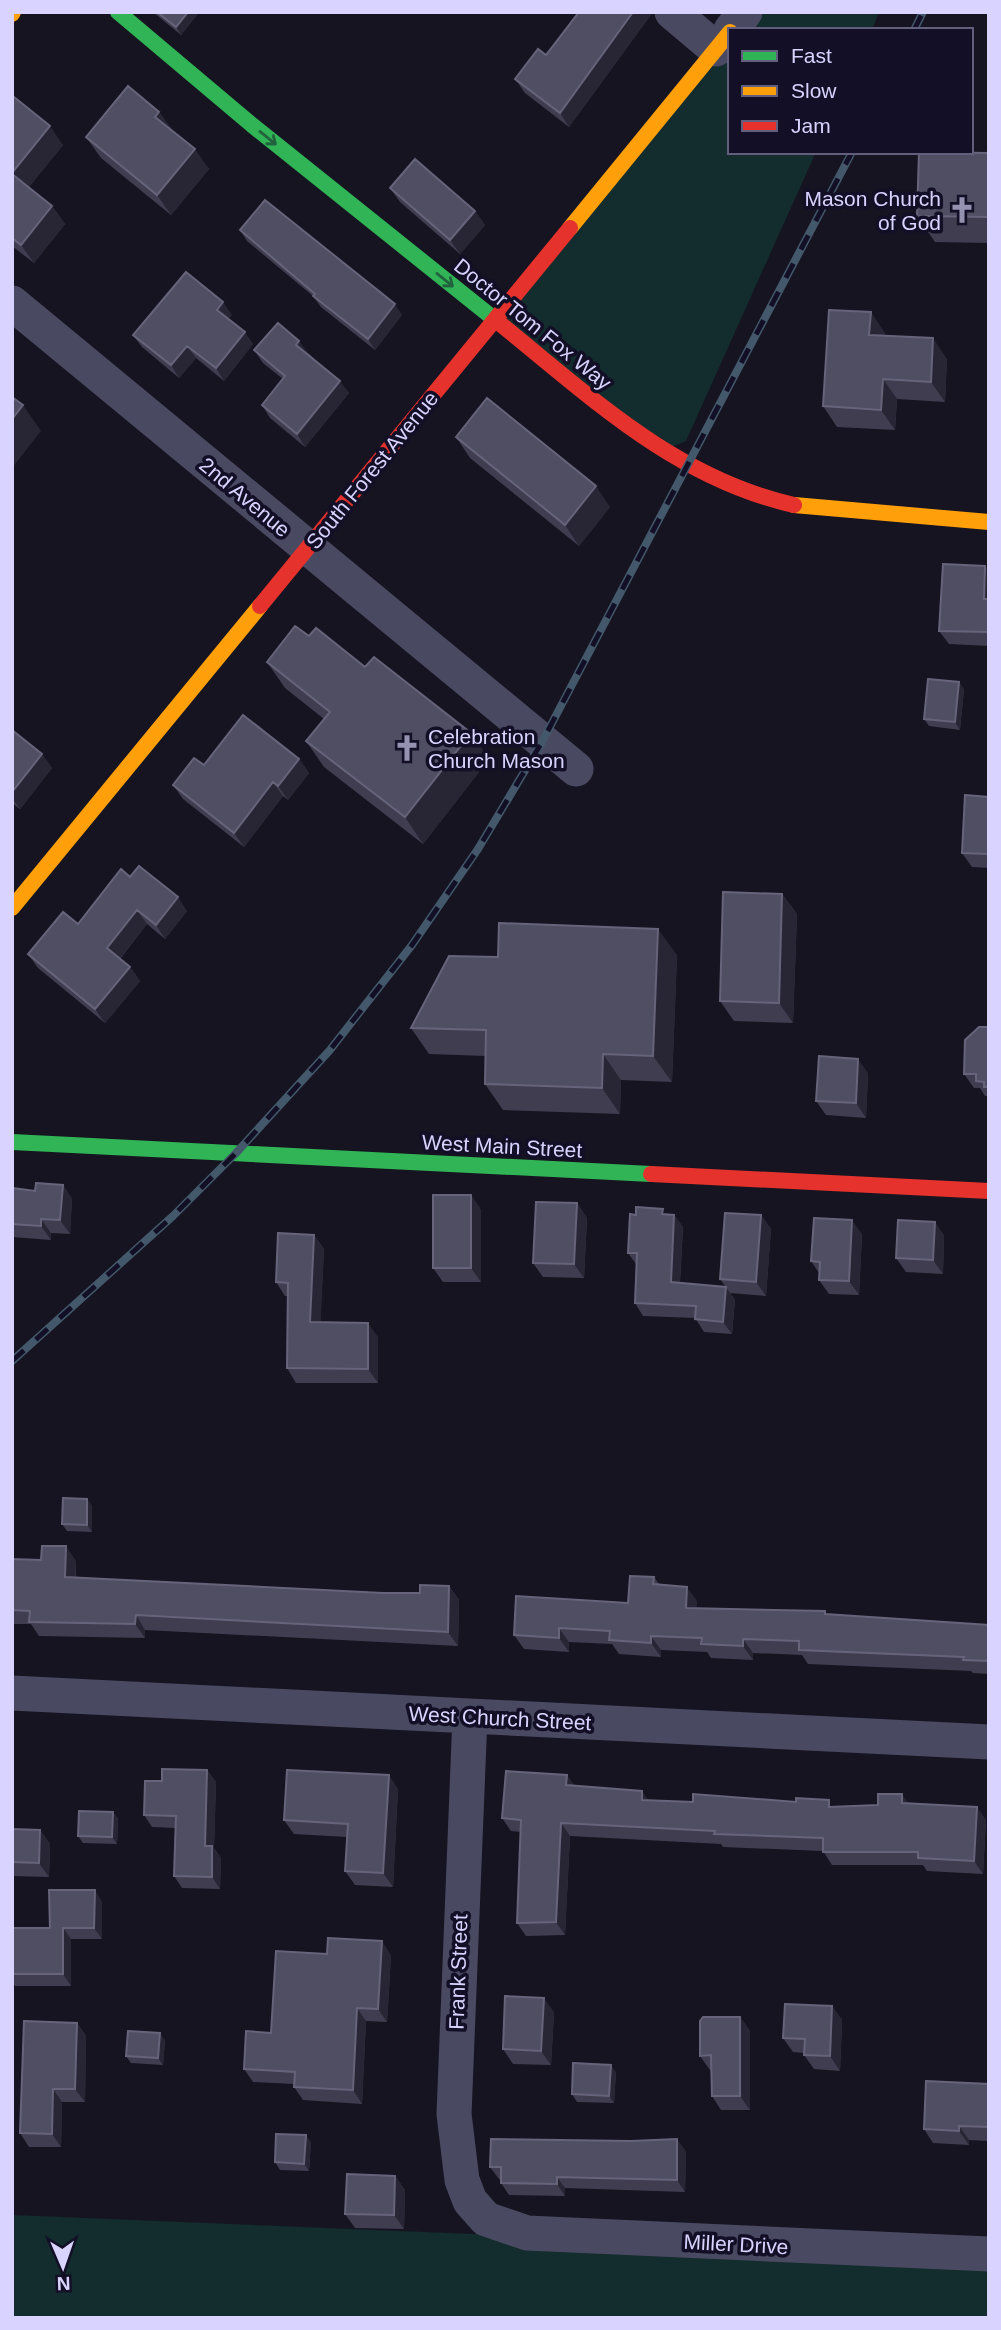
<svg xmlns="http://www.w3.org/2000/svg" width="1001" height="2330" font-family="Helvetica,sans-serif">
<rect width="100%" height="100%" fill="#161421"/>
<!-- green -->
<path fill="#132c2d" d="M742,12h137l-7,18h-142v122h86l-130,289 -24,10 -167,-131z
M12,2215l977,40v63h-977z"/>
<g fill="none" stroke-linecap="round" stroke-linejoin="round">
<!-- street -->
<path stroke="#4a4962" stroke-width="35" d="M672,12l44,37
M731,30l14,-18
M12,303l564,466
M12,1693l977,49
M470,1716l-16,398 8,66 8,21 16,18 41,14 462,21"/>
<!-- fast -->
<path stroke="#30b455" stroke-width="16" d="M118,12l134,113 246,197
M12,1142l639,32"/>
<!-- slow -->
<path stroke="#ff9f0a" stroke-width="16" d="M12,14l1,-2
M570,228l160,-196
M794,505l195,17
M12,908l248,-302"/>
<!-- jam -->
<path stroke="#e5322d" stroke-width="16" d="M498,322c93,75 177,156 296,183
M260,606l310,-378
M651,1174l338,17"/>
<defs>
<path id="rail" d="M914,30l9,-18
M12,1361l161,-145 63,-63 94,-103 82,-105 66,-96 64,-107 310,-590"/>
</defs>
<!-- rail casing -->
<use href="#rail" stroke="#43596b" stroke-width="8"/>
<!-- rail -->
<use href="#rail" stroke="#130f26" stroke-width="5" stroke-dasharray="16" stroke-linecap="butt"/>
</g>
<!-- wall -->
<path fill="#403d50" d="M153,12h46l-18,23z
M579,12h74l-84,115 -44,-34 -10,-14 31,-24z
M12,99l51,46 -34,42 23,19 13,18 -31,39 -22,-17z
M159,112l14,19 36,38 -38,46 -70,-57 -15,-21z
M989,153v90l-54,-1 -18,-26z
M390,188l85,23 10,14 -25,29 -60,-52z
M240,230l162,85 -27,35 -54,-43 -8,-11 -66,-55z
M232,315l-4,4 25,25 -29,37 -28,-23 -17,20 -37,-31 -9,-12z
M885,333v3l62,23 -2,43 -48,-3 -2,31 -58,-3 -14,-21z
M254,350l54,3 41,40 -44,54 -35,-29 -8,-13 21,-26 -20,-16z
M456,437l154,70 -31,39 -109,-88z
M985,566l4,5v75l-40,-2 -10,-13z
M309,636l56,31 106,66 18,26 -66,85 -99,-77 -18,-26 18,-22 -39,-31 -18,-26z
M964,689l-4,41 -31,-4 -5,-7z
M12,730l30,24 10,14 -32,41 -8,-6z
M299,759l10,14 -21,27 -5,-4 -39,51 -61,-48 -10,-14 31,-20z
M989,797v71l-17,-1 -10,-14z
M130,877l57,34 -22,28 -18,-15 -27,35 10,8 10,14 -35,42 -67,-55 -10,-14 50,-30z
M782,894l15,20 -4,109 -59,-2 -14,-20z
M677,955l-5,127 -51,-2 -1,34 -117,-4 -18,-26 1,-28 -57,-2 -18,-26 87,-71z
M989,1027v69h-4l-5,-8h-6l-10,-14z
M868,1073l-2,45 -40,-3 -10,-14z
M63,1185l9,14 -2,35 -19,-1v7l-39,-3v-49l23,3z
M471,1195l10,15v72h-38l-10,-14z
M577,1203l10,15 -3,60 -41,-1 -10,-14z
M667,1214l7,1 9,12 -3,56 46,4 9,13 -3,34 -28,-2 -9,-14 -52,-2 -8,-13 1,-39 -8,-11z
M761,1215l10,14 -5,67 -36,-3 -10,-14z
M935,1222l9,14 -1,38 -37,-2 -10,-14z
M862,1234l-3,61 -30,-1 -10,-14v-7l-8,-12z
M314,1235l10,14 -4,74 58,14v46h-82l-9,-15 1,-72h-3l-9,-14z
M87,1499l5,7v26l-25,-1 -5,-7z
M12,1559l64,2v17l307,15h37l29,-7 10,14 -1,46 -313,-16v8l-106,-2 -8,-12h-19z
M654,1577l5,7 38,17 -1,7 131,6 162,11v49l-16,-1 -2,-2 -163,-7 -6,-9 -49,-2v7l-42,-2 -4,-6 -46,-2v7l-42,-3 -7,-10 -43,-2v10l-45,-3 -10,-14 114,-32z
M207,1770l9,12 -2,66 7,10 -1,31 -38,-1 -8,-12 1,-48 -23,-1 -8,-12 18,-34z
M567,1775l7,11 75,14 185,7 75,-3 77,16 -3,54 -56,-3 -4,-6h-91l-9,-14 -100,-4 -2,-3 -151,-8 -5,99 -39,1 -9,-13 4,-91 -10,-1 -9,-13z
M398,1789l-5,98 -38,-2 -10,-14 2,-34 -53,-3 -10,-14z
M113,1812l5,7 -1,25 -34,-1 -5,-7z
M12,1829l28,1 10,14 -1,33 -37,-1z
M102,1902v37h-31v47h-56l-3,-4v-8l38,-46z
M327,1954l64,1 -4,67 -21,-1 -4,83 -59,-4 -9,-13v-3l-41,-2 -9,-13 27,-36z
M832,2006l10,14 -2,51 -26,-2 -10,-14v-2l-11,-1 -10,-14z
M554,2012l-3,53 -38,-1 -10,-15z
M740,2017l10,14v79h-29l-9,-14 -1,-26h-1l-10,-14z
M77,2023l9,13 -1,66h-23l-1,45h-32l-9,-14z
M165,2040l-2,25 -32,-2 -5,-7z
M616,2072l-2,31 -37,-1 -5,-8z
M989,2084v57l-20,-1v5l-36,-2 -9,-14z
M311,2142l-2,29 -29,-1 -5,-8z
M686,2151l-1,41 -120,-4v8l-56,-1 -8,-12v-4h-2l-9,-12z
M395,2176l10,14 -1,39 -49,-1 -10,-14z"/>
<!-- shaded-wall -->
<path fill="#282635" d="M188,12h11l-18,23 -5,-8z
M633,12h20l-84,115 -9,-14z
M159,112l15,20 -19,-15z
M50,126l13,19 -38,47 -13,-19z
M195,149l14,20 -38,46 -14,-20z
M52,206l13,18 -31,39 -13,-18z
M475,211l10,14 -25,29 -10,-14z
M223,302l9,13 -7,7 -8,-12z
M395,304l7,11 -27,35 -7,-11z
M871,312l14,21 -1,22 -15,-20z
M245,332l8,12 -29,37 -8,-13z
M933,338l14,21 -2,43 -14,-20z
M299,341l9,12 -3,4 -9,-12z
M187,346l9,12 -17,20 -8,-13z
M883,379l14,20 -2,31 -14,-20z
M340,381l9,12 -44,54 -8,-13z
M23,405l18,26 -29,37v-49z
M596,486l14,21 -31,39 -14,-21z
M985,566l4,5v35l-5,-7z
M959,682l5,7 -4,41 -5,-8z
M471,733l18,26 -66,85 -18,-27z
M42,754l10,14 -32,41 -8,-11v-6z
M299,759l10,14 -21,27 -10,-14z
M273,782l10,14 -39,51 -10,-14z
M782,894l15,20 -4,109 -14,-20z
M178,897l9,14 -22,28 -9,-14z
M137,910l10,14 -30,38 -10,-14z
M658,929l19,26 -5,127 -19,-26z
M130,967l10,14 -35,42 -10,-14z
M603,1054l18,26 -1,34 -18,-26z
M858,1059l10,14 -2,45 -10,-15z
M63,1185l9,14 -2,35 -10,-14z
M471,1195l10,15v72l-10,-14z
M577,1203l10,15 -3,60 -10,-14z
M674,1215l9,12 -4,68 -8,-13z
M761,1215l10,14 -5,67 -10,-14z
M41,1219l10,14v7l-10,-14z
M852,1220l10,14 -3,61 -10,-14z
M935,1222l9,14 -1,38 -10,-14z
M314,1235l10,14 -4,88 -10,-15z
M726,1287l9,13 -3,34 -9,-12z
M368,1323l10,14v46l-10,-14z
M87,1499l5,7v26l-5,-7z
M66,1546l10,15 -1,30 -10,-14z
M449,1586l10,14 -1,46 -10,-14z
M687,1587l10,14 -1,21 -10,-14z
M136,1615l9,15v8l-10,-14z
M559,1628l10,14v10l-10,-14z
M651,1636l10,14v7l-10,-14z
M743,1639l10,14v7l-10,-14z
M207,1770l9,12 -2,66 7,10 -1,31 -8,-12 -7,-31z
M389,1775l9,14 -5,98 -10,-14z
M567,1775l9,13 -10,-3z
M642,1791l9,13 -9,-4z
M902,1794l9,13 -9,-4z
M977,1807l9,13 -3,54 -9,-13z
M113,1812l5,7 -1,25 -5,-7z
M561,1823l9,13 -5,99 -9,-13z
M40,1830l10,14 -1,33 -10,-14z
M95,1890l7,12v37l-8,-11z
M63,1928l8,11v47l-8,-12z
M382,1941l9,14 -4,67 -9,-13z
M544,1998l10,14 -3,53 -10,-14z
M832,2006l10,14 -2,51 -10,-15z
M357,2008l9,13 -4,83 -9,-14z
M740,2017l10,14v79l-10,-14z
M77,2023l9,13 -1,66 -10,-13z
M160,2033l5,7 -2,25 -5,-7z
M611,2065l5,7 -2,31 -5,-7z
M53,2089l9,13 -1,45 -9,-13z
M959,2126l10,14v5l-10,-14z
M306,2135l5,7 -2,29 -5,-7z
M677,2139l9,12 -1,41 -8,-12z
M395,2176l10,14 -1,39 -10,-14z
M557,2177l8,11v8l-8,-12z"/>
<!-- building -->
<path fill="#504e63" stroke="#66637b" stroke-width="2" d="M157,12h31l-12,15z
M579,12h54l-73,101 -45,-34 23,-30 8,6z
M128,86l31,26 -4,5 40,32 -38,46 -71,-58z
M14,97l36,29 -38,47v-74z
M919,152l70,1v64l-72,-1z
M415,159l60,52 -25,29 -60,-52z
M12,174l40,32 -31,39 -9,-7z
M265,200l130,104 -27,35 -55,-43 2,-2 -75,-64z
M186,272l37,30 -6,8 28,22 -29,36 -29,-22 -16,19 -38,-30z
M829,310l42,2 -2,23 64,3 -2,44 -48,-3 -2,31 -58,-4z
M278,323l21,18 -3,4 44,36 -43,53 -35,-29 23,-29 -31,-26z
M12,397l11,8 -11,14z
M487,398l109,88 -31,39 -109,-88z
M943,564l42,2 -1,33h5v33l-50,-1z
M295,626l14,10 7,-8 49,39 9,-10 97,76 -66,84 -99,-76 24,-29 -63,-50z
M928,679l31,3 -4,40 -31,-3z
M243,715l56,44 -21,27 -5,-4 -39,51 -61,-48 21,-27 10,7z
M12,730l30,24 -30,38z
M965,795l24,2v57l-27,-1z
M139,866l39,31 -22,28 -19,-15 -30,38 23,19 -35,42 -67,-55 35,-42 15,12 43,-55 9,8z
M723,892l59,2 -3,109 -59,-2z
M499,923l159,6 -5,127 -50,-2 -1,34 -117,-4 1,-54 -75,-2 38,-72 49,1z
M979,1027h10v60h-5v-5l-8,-1v-7h-12l1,-34z
M819,1056l39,3 -2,44 -40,-2z
M36,1183l27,2 -3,35 -19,-1v7l-29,-2v-36l23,3z
M433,1195h38v73h-38z
M536,1202l41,1 -3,61 -41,-1z
M636,1207l27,2 -1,5 12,1 -3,67 55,5 -3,35 -28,-3 1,-13 -61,-3 2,-50h-9l2,-39 6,1z
M725,1213l36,2 -5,67 -36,-3z
M814,1218l38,2 -3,61 -30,-1 1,-18 -9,-1z
M898,1220l37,2 -2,38 -37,-2z
M278,1233l36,2 -4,87 58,1v46l-81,-1 1,-85 -12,-1z
M63,1498l24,1v26l-25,-1z
M42,1546h24l-1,31 318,16h37v-8l29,1 -1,46 -312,-17 -1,9 -106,-2 1,-11 -18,-1v-51l29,1z
M630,1576l24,1 -1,7 34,3 -1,21 139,3v3l164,11v36l-26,-1 1,-3 -165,-7v-9l-56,-2v7l-42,-2 1,-6 -51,-2v7l-42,-3 1,-9 -51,-3v10l-45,-3 2,-39 112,7z
M162,1769l45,1 -2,76h7v31l-38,-1 2,-60 -32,-1 1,-34h17z
M287,1770l102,5 -6,98 -38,-2 3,-47 -64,-4z
M506,1771l61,4 -1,10 76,6v9l51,2v-8l103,8v-4l33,2v7l49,-2v-11h24v9l75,4 -3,54 -56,-3v-6h-95v-14l-109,-4 1,-3 -154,-8 -5,99 -39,1 4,-103 -19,-2z
M79,1811l34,1 -1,25 -34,-1z
M12,1829l28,1 -1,33 -27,-1z
M49,1890h46l-1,38h-31v46h-51v-46h38z
M328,1938l54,3 -4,68 -21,-1 -4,82 -59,-3 1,-15 -51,-3 2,-38 25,2 5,-82 51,3z
M505,1996l39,2 -3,53 -38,-2z
M785,2004l47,2 -2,50 -26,-1 1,-16 -22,-1z
M703,2017h37v79h-28l-1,-41 -11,1v-35z
M24,2021l53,2 -2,66h-22l-1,45 -32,-1z
M128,2031l32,2 -2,25 -32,-2z
M573,2063l38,2 -2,31 -37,-2z
M926,2081l63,3v43l-30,-1v5l-35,-2z
M276,2134l30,1 -2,29 -29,-2z
M491,2139l140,2 46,-2v41l-120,-3v7l-56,-1v-16h-11z
M347,2174l48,2 -1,39 -49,-1z"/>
<!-- one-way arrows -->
<defs><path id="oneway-shaft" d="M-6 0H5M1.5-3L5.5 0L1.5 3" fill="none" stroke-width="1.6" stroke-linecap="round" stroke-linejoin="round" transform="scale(1.75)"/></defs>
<g stroke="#22623e">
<use href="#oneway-shaft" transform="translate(268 138) rotate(39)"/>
<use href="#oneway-shaft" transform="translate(445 280) rotate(39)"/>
</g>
<!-- icons -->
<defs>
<symbol id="church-bare" viewBox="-9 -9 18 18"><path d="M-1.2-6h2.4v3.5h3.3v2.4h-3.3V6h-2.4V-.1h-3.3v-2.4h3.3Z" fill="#9591b1" stroke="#130f26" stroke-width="2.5" paint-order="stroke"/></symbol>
</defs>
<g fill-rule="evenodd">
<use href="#church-bare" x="943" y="191" width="38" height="38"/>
<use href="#church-bare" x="388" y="729" width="38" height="38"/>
</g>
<g text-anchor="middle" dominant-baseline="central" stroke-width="7" stroke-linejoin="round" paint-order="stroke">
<!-- poi labels -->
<g font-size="21" fill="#d9d4ff" stroke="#130f26" text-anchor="end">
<text x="941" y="198">Mason Church<tspan x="941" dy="24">of God</tspan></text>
<text x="428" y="736" text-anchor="start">Celebration<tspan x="428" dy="24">Church Mason</tspan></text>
</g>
<!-- street labels -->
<g font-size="21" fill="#d9d4ff" stroke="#130f26">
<text transform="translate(533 324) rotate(39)">Doctor Tom Fox Way</text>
<text transform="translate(372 470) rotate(-51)">South Forest Avenue</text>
<text transform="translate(245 497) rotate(40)">2nd Avenue</text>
<text transform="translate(502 1146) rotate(3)">West Main Street</text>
<text transform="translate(500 1718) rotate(3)">West Church Street</text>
<text transform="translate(458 1972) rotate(-88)">Frank Street</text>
<text transform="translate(736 2244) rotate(3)">Miller Drive</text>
</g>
</g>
<!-- border -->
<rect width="1001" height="2330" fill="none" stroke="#d9d4ff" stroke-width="28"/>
<!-- legend -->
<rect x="728" y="28" width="245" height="126" fill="#130f26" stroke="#625e7d" stroke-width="2"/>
<rect x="742" y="51" width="35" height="10" fill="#30b455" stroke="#625e7d" stroke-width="2"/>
<text x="791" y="63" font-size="21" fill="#d9d4ff">Fast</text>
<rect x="742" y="86" width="35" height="10" fill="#ff9f0a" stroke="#625e7d" stroke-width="2"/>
<text x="791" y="98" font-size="21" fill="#d9d4ff">Slow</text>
<rect x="742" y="121" width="35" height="10" fill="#e5322d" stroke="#625e7d" stroke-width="2"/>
<text x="791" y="133" font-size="21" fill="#d9d4ff">Jam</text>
<!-- north arrow -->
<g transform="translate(63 2267) rotate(178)" stroke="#130f26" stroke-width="5" paint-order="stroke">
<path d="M0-5L12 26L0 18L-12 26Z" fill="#d9d4ff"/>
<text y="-10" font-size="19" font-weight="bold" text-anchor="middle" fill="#d9d4ff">N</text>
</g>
</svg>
